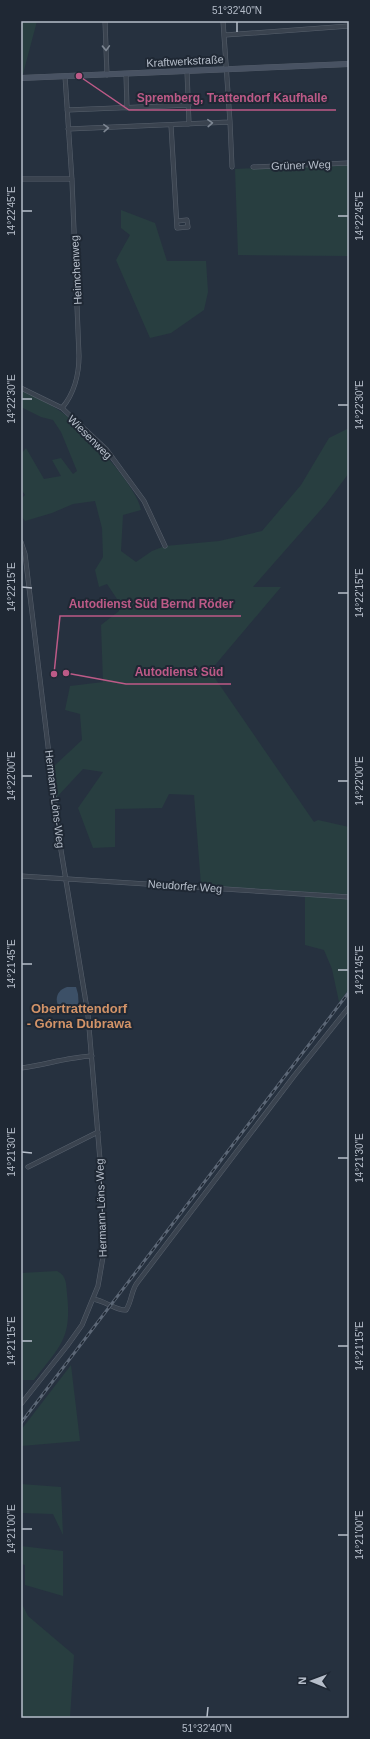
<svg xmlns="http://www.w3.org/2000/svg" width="370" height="1739" font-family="Helvetica,sans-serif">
<rect width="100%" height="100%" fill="#26313f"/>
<!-- green -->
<path fill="#283e40" d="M21,21h16l-14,53h-2z
M349,163v93l-111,-1 -3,-86z
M121,210l34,13 12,38h39l2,31 -4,18 -33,23 -21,5 -34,-78 14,-25 -9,-7z
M21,391c16,6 33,15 46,25 18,14 72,73 74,94l-18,5 -2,36 15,11 16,-11 13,-5 54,-5 43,-10 39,-46 28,-47 20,-10v45l-24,32 -72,82h28l-71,84 104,151 4,-2 31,7v68l-148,-10 -7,-90 -25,-1 -7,14 -47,1v38l-22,1 -15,-40 25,-36 -20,-3 -27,29 -4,-30 30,-28 -2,-26 -15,-4 5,-24 33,-4 -2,-57 18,-14 -2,-12 -10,-15 -8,3 -4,-17 8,-13 -1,-29 -7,-27 -22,3 -21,9 -27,8 -4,-5v-17l4,-4 -4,-6v-35l5,-6 18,31 17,-3 -9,-16 9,-2 12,16 4,-3 -16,-39 -8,-12 -12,-3 -20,-10z
M305,896l44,3v90l-10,13 -7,-33 -8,-19 -19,-5z
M57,1271c10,5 9,13 10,23 5,45 -7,52 -33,86h-13v-107z
M71,1365l9,76 -59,5v-16z
M21,1484l40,3 2,48 -10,-21 -32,-1z
M21,1546l42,5v45l-38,-11v-20l-4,-1z
M21,1602l7,14 46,39 -4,63h-49z"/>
<!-- water -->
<path fill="#3c5067" d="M67,987h9l2,7 1,16c-20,12 -32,-17 -12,-23z"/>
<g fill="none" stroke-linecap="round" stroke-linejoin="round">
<defs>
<path id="minor" d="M105,21l2,54
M225,35l124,-9
M187,71l2,53
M126,74l1,34
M67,110l122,-5
M230,122l2,45
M171,125l6,103 11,-1 -1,-7 -10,1
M68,129l162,-7 -7,-101
M253,167l96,-4
M21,179h51
M21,388l41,20 44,41 38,52 21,45
M62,408c12,-14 17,-34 17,-52l-7,-175 -7,-105
M21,542l4,12 34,284 29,177 13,157 3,79 -6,35 -16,39 -15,21 -46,58
M21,876l328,21
M21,1068c24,-3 47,-11 71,-12
M28,1167l70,-35
M93,1299c13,2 23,12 33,11 6,-9 5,-19 11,-27l157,-207 55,-69"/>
<path id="secondary" d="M21,78l328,-14"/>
</defs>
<!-- minor casing -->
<use href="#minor" stroke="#58616d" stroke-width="5"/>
<!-- secondary casing -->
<use href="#secondary" stroke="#58616d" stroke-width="6"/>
<!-- minor -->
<use href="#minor" stroke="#3a434f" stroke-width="4"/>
<!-- secondary -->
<use href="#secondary" stroke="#485262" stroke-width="5.5"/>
<defs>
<path id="rail" d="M21,1423l328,-431"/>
</defs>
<!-- rail casing -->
<use href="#rail" stroke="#5c6776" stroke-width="3"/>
<!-- rail -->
<use href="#rail" stroke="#1f2834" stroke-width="1.5" stroke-dasharray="4.5" stroke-linecap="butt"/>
</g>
<!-- one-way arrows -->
<defs><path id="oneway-chevron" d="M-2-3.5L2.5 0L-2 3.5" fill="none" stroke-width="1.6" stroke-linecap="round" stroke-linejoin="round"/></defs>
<g stroke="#7e8793">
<use href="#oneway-chevron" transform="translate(106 48) rotate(88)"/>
<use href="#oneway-chevron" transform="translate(210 123) rotate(-3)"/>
<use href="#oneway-chevron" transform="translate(106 128) rotate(-2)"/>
</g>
<!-- ticks -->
<path fill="none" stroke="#b6beca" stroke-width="1.5" d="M237,32v-10M22,211h10M338,216h10M22,399h10M338,405h10M22,587l10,1M338,593h10M22,776h10M338,781h10M22,964h10M338,970h10M22,1152l10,1M338,1158h10M22,1341h10M338,1346h10M22,1529h10M338,1535h10M207,1717l1,-10"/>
<g text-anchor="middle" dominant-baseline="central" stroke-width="4" stroke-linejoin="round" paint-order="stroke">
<!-- street labels -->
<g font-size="11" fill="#b6beca" stroke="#1f2834">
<text transform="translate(185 61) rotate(-3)">Kraftwerkstraße</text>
<text transform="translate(301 165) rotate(-2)">Grüner Weg</text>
<text transform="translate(76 270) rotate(-93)">Heimchenweg</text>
<text transform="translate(90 437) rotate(45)">Wiesenweg</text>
<text transform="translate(55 799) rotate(83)">Hermann-Löns-Weg</text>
<text transform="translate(185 886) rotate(4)">Neudorfer Weg</text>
<text transform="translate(101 1208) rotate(-92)">Hermann-Löns-Weg</text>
</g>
<!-- quarter labels -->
<g font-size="13" font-weight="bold" fill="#d29368" stroke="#1f2834">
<text x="79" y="1008">Obertrattendorf<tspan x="79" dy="15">- Górna Dubrawa</tspan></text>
</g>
</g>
<!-- callouts -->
<path fill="none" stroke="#bd5a87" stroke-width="1.5" d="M79 76L129 110H336M54 674L60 616H241M66 673L126 684H231"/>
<g fill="#bd5a87" stroke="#1f2834" stroke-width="1.5">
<circle cx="79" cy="76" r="4"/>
<circle cx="54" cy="674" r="4"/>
<circle cx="66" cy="673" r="4"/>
</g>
<g font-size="12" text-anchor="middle" font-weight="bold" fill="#bd5a87" stroke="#1f2834" stroke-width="4" stroke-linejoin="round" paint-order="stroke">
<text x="232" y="102">Spremberg, Trattendorf Kaufhalle</text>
<text x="151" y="608">Autodienst Süd Bernd Röder</text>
<text x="179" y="676">Autodienst Süd</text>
</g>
<!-- border -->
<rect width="370" height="1739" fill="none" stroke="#1f2834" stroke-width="44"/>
<!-- north arrow -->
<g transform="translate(312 1681) rotate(271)" stroke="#1f2834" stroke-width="3" paint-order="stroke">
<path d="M0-3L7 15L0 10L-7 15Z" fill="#b6beca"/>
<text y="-6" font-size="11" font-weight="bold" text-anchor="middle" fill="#b6beca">N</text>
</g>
<rect x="22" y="22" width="326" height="1695" fill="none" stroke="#b6beca" stroke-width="1.5"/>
<g font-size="10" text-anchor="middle" fill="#b6beca">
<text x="237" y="14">51°32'40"N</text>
<text transform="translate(11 211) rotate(-90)" y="4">14°22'45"E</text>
<text transform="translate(359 216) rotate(-90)" y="4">14°22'45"E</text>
<text transform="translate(11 399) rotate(-90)" y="4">14°22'30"E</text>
<text transform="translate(359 405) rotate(-90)" y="4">14°22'30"E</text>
<text transform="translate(11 587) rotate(-90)" y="4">14°22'15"E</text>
<text transform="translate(359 593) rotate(-90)" y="4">14°22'15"E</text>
<text transform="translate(11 776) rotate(-90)" y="4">14°22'00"E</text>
<text transform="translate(359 781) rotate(-90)" y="4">14°22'00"E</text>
<text transform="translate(11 964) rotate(-90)" y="4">14°21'45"E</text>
<text transform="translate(359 970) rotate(-90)" y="4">14°21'45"E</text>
<text transform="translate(11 1152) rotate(-90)" y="4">14°21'30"E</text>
<text transform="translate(359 1158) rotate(-90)" y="4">14°21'30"E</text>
<text transform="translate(11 1341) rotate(-90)" y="4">14°21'15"E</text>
<text transform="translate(359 1346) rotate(-90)" y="4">14°21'15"E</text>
<text transform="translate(11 1529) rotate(-90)" y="4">14°21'00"E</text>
<text transform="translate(359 1535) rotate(-90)" y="4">14°21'00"E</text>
<text x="207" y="1732">51°32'40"N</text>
</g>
</svg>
